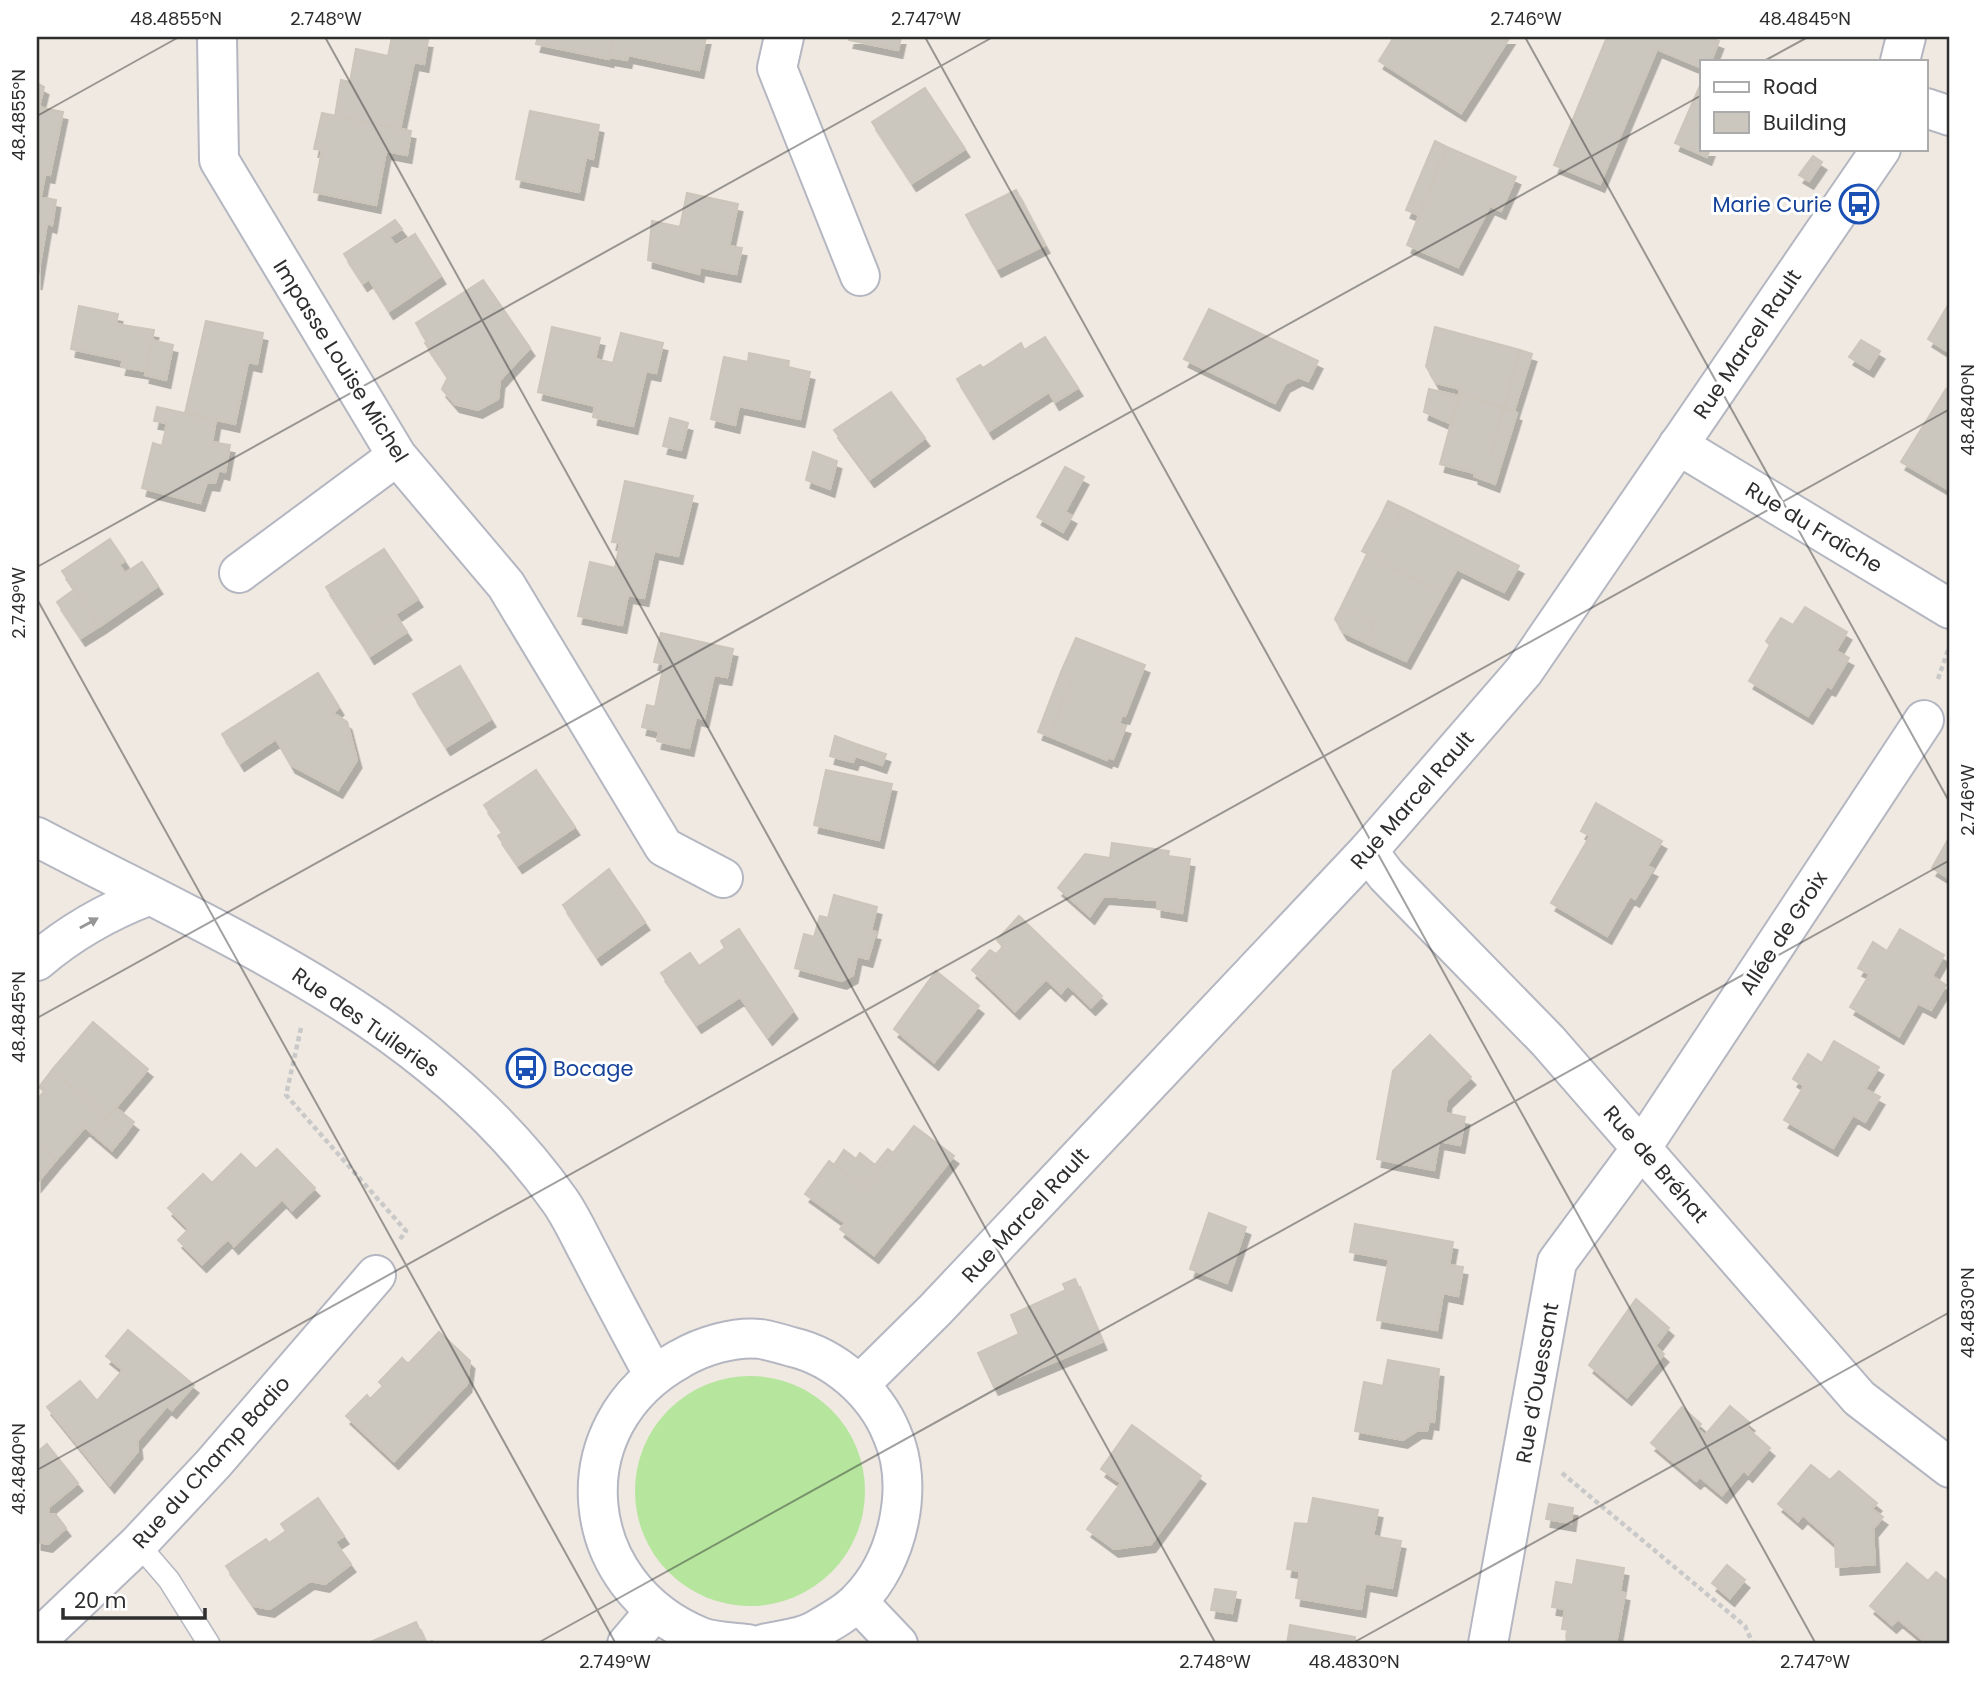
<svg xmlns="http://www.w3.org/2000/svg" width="1987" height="1681" font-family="Poppins,sans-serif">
<defs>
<filter id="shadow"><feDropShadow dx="4.5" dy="8" stdDeviation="0" flood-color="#0004"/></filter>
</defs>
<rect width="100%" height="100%" fill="#efe9e1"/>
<!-- green -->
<path fill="#b6e59e" d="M635 1491a115 115 0 1 1 230 0a115 115 0 1 1-230 0Z"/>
<!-- building -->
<path fill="#cbc7bf" stroke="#cbc5ba" stroke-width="2" filter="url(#shadow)" d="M392,37l36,3 -4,24 -10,-2 -14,67 -65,-13 6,-36 9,2 6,-33 32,7z
M538,37h76l-5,22 -73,-15z
M614,37h92l-7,33 -71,-15 -1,5 -18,-3z
M850,37h51l-3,13 -49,-10z
M1394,37h116l-49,76 -82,-52z
M1607,37h101l11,4 -8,20h-9v7l-45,-19 -57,135 -46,-19z
M1702,81v47l-17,-8z
M37,83l7,4 -5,20 24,5 -13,63 -5,-1 -4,22h-4z
M925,88l40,61 -53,34 -40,-61z
M530,111l69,14 -6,34 -7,-2 -7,35 -63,-13z
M322,113l89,18 -4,24 -21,-4 -10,54 -62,-13 8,-42 -8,-1z
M1685,120l17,8v21h8l-3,8 -32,-14z
M1435,141l12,6 -28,68 -13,-5z
M1447,147l69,30 -15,34 -11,-5 -32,61 -51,-22z
M1813,156l9,6 -13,19 -10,-6z
M1016,190l29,55 -48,24 -31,-54z
M687,193l51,11 -9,42 13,2 -6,26 -36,-7 -1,7 -51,-14 4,-39 28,6z
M37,196l19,4 -4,25 -5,-2 -10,59z
M395,220l7,9 -13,8 7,9 19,-12 26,42 -52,35 -20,-32 -6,4 -19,-29z
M483,280l47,68 -30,32 -2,19 -20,11 -23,-6 -13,-15 6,-12 -23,-34 2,-1 -11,-19z
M1950,302v51l-22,-14z
M79,306l39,8 -2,10 38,6 -8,41 -25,-4 2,-7 -52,-11z
M1209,309l109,52 -10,20 -10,-4 -13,7 -10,19 -91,-44z
M206,321l57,12 -6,31 -9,-2 -13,62 -50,-11z
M552,327l48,11 -5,21 18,4 8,-30 42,10 -7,30 -10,-2 -13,55 -40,-9 2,-11 -57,-14z
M1435,327l85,23 -16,58 -45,-14 1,-5 -24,-6 -10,-17z
M1045,337l33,51 -23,14 -6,-10 -60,39 -32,-52 23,-14 3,3 38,-25 3,7z
M152,340l21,5 -7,35 -21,-5z
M1861,340l19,11 -11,18 -20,-12z
M1520,350l12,4 -18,57 -10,-3z
M749,353l40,8 -1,6 22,5 -10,47 -61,-13 -4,19 -24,-6 13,-62 24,5z
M1429,389l30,7 -7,28 -28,-12z
M1946,389l4,3v87l-4,9 -45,-26z
M891,392l34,46 -55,41 -36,-49z
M1459,394l45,14 -13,46 12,4 -8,26 -21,-8v-3l-34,-9z
M157,407l59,13 -4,22 18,3 -5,27 -6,-2 -4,13 -8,-1 -7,21 -58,-15 11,-45 9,3 5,-23 -13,-2z
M1504,408l13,5 -14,45 -12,-4z
M670,418l18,5 -7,27 -18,-4z
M813,452l24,9 -7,28 -24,-9z
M1065,467l19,10 -19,35 7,4 -9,16 -26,-15z
M625,481l68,15 -15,60 -24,-5 -10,47 -16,-3 -6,30 -44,-9 12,-54 25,6 5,-25 -8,-1z
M1388,501l15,7 -8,19 -15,-9z
M1403,508l116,58 -15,26 -47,-23 -14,25 -81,-43 18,-33 15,9z
M110,539l15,22 -6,4 6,8 17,-11 16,24 -58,40 -38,-55z
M384,549l34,50 -59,39 -33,-51z
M1367,554l76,40 -37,67 -42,-19 10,-18 -33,-17z
M75,589l25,37 -19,12 -24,-36z
M1341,607l33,17 -10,18 -21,-10 -8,-13z
M1805,607l42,25 -11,19 13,7 -18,30 -4,-2 -19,30 -59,-35 21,-36 -4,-4 15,-23 12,7z
M395,614l12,18 -37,24 -11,-18z
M661,633l72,16 -6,28 -13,-2 -10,44 -8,-2 -7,31 -32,-7 2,-10 -17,-4 5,-22 8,2 9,-43 -10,-2z
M1076,638l69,27 -20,51 -3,-1 -3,9 7,2 -13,33 -5,-2 -1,3 -58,-24 24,-59 -12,-5z
M460,666l31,53 -45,28 -33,-53z
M1061,672l12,5 -24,59 -11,-4z
M318,673l21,34 -6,6 14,9 10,38 -19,30 -47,-25 -15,-26 -36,24 -18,-29z
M835,736l24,9 -6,17 -23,-6z
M859,745l27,9 -4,11 -26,-9z
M536,770l39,57 -57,38 -20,-29 5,-4 -19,-27z
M826,770l66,14 -13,56 -65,-15z
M1596,803l66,38 -15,25 6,3 -18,30 -5,-3 -23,40 -56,-33 39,-67 -9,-5z
M1950,836v43l-18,-11z
M1112,843l57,8 -1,5 22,3 -8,54 -25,-4v-9l-53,-4 -14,20 -32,-28 27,-34 25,4z
M609,869l36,53 -48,35 -34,-52z
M834,895l43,12 -6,24 5,1 -8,27 -11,-3 -4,19 -11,6 -47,-13 9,-34 10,3 6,-21 8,2z
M1019,916l83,80 -11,11 -23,-22 -7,8 -15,-14 -31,32 -31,-30 14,-14 -2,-13 7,-7 -6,-7z
M739,929l54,82 -25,26 -28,-40 -43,28 -36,-52 29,-20 9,13 26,-18 -4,-7z
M1900,929l44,26 -12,21 14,9 -15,25 -13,-7 -19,33 -49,-29 20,-33 -12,-6 15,-26 14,9z
M990,950l6,4 2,13 -14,14 -12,-11z
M936,971l43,35 -45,56 -40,-33z
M93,1022l55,47 -41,49 -55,-48z
M1430,1035l41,42 -24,23 -2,13 20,4 -5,28 -21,-4 -5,29 -57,-11 16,-88z
M1834,1041l45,26 -14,22 15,8 -15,25 -12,-7 -20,33 -49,-28 20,-34 -11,-7 15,-25 14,9z
M52,1070l55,48 -14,16 -8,-7 -29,33 -19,-17v-43l7,-9 -5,-4z
M116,1108l18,14 -9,12 -18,-16z
M107,1118l18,16 -13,16 -19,-16z
M914,1126l40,30 -80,99 -34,-26 5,-6 -4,-3 -36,-26 24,-33 36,28z
M37,1143l19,17 -19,23z
M277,1149l38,39 -23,22 -10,-11 -48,47 -6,-7 -26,25 -24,-24 11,-11 -21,-21 35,-34 9,9 29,-29 15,15z
M888,1149l5,4 -28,36 -31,-24 10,-15 12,9 4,-6 15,12z
M1209,1213l37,14 -19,56 -37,-14z
M1355,1224l98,18 -4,23 14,2 -5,29 -15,-3 -6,37 -60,-10 12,-61 -39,-7z
M1075,1279l27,63 -108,45 -16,-34 41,-19 -8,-19 55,-25 -3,-6z
M1636,1299l33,29 -14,18 9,8 -37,43 -38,-32z
M128,1330l66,55 -22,25 -5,-4 -30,35 1,10 -28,34 -63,-78 33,-26 17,20 26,-31 -17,-14z
M439,1332l31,29 -3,23 -73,77 -48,-45 21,-21 3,4 13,-13 -4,-4 23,-24 6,6z
M1388,1360l51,9 -5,53 -5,-1 -2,10 -9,-1 -15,10 -48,-9 9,-49 19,4z
M1730,1406l20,17 -4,4 24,21 -22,26 -4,-4 -22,25 -22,-18 -4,4 -45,-38 31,-36 19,17 -4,5 8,6z
M1132,1425l69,51 -50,68 -37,5 -27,-20 34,-46 -20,-14z
M47,1444l31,39 -29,24 -1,7 8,1 10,13 -18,16 -11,-2v-90z
M1811,1465l19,15 9,-9 38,32 -5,6 11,8 -10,12 2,35 -39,3 -1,-24 -32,-28 -5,6 -20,-17z
M318,1498l26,38 -9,6 16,22 -26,20 -15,-3 -40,28 -16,-3 -28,-40 40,-27 3,4 17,-12 -5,-7z
M1313,1498l65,12 -5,26 28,5 -9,47 -27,-5 -4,26 -65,-11 4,-27 -13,-2 8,-46 13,1z
M1549,1504l24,4 -2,15 -25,-4z
M1577,1560l47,8 -4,24 5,1 -9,51h-50l2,-14 -6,-1 3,-20 -13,-2 4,-25 17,3z
M1907,1563l21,18 8,-9 14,11v61h-22l-30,-25 -6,6 -22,-19z
M1727,1565l18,15 -15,18 -18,-15z
M1215,1589l21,3 -4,21 -21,-3z
M416,1622l10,22 6,-3 2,3h-68z
M1290,1625l65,12 -1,7h-67z"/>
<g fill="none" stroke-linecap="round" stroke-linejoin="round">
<defs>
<path id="lane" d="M138,1544l31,36 40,64"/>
<path id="street" d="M217,37l2,123 178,296 109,129 158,262 59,31
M784,37l-7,31 83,208
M1678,445l272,164
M239,573l158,-117
M1368,851l18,24 162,166 311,357 91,70
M37,961c34,-29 69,-49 111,-65
M37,1640l101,-96 75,-80 163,-189
M1488,1644l69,-382 85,-115 282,-427"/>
<path id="secondary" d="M1900,61l6,-24
M1926,108l24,8
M37,837c189,100 396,183 523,364 12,17 21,38 31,56 20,39 41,78 62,117
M860,1384l75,-74 433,-459 156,-180 357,-522
M858,1602l40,42
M627,1644l27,-32
M748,1644c-15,-2 -34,-2 -47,-7 -126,-51 -141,-212 -21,-278 22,-13 55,-23 81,-20 10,2 21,5 31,8 43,10 83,45 100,87 23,53 6,127 -34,167 -11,12 -30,22 -44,30 -14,8 -36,9 -51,13"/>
</defs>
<!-- lane casing -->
<use href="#lane" stroke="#b4b7c1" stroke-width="24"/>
<!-- street casing -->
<use href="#street" stroke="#b4b7c1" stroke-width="42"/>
<!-- secondary casing -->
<use href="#secondary" stroke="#b4b7c1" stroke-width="42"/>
<!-- path -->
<path stroke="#c9c9c9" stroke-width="4.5" stroke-dasharray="5 3.5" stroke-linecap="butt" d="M1938,679l10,-29
M301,1028l-15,67 120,136 -6,8
M1562,1473l183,153 8,18"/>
<!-- lane -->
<use href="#lane" stroke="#fff" stroke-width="21"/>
<!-- street -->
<use href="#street" stroke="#fff" stroke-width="38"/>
<!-- secondary -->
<use href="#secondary" stroke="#fff" stroke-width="38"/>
</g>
<!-- one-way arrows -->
<defs><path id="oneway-solid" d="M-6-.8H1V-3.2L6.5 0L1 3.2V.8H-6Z" transform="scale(1.75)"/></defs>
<use fill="#969696" href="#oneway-solid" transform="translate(89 923) rotate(-29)"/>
<!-- ticks -->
<path fill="none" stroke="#2e2e2e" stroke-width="2" stroke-opacity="0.45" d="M325,37l891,1607M925,37l891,1607M1525,37l425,766M1764,61l44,-24M37,116l142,-79M37,567l956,-530M37,599l579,1045M37,1018l1665,-923M37,1470l1913,-1061M536,1644l1414,-784M1351,1644l599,-332"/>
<!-- icons -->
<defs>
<symbol id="bus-ring" viewBox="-11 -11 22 22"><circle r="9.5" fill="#fff" stroke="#1a4fb4" stroke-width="1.5"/><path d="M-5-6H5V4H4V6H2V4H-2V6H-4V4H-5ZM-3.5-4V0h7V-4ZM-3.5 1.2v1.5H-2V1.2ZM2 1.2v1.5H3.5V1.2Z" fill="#1a4fb4"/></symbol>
</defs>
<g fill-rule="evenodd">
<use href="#bus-ring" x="1837" y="182" width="44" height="44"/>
<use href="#bus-ring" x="504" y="1046" width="44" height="44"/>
</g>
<g text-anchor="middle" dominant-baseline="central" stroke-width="6" stroke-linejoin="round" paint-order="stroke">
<!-- transit labels -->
<g font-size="21" fill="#164399" stroke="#fff" text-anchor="end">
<text x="1832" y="204">Marie Curie</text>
<text x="553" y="1068" text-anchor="start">Bocage</text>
</g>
<!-- street labels -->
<g font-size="21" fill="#2e2e2e" stroke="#fff">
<text transform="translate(1747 344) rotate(-56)">Rue Marcel Rault</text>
<text transform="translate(341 361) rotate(58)">Impasse Louise Michel</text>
<text transform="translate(1814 527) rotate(31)">Rue du Fraîche</text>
<text transform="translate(1412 800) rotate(-49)">Rue Marcel Rault</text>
<text transform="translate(1783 933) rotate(-57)">Allée de Groix</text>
<text transform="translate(366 1022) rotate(35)">Rue des Tuileries</text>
<text transform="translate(1656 1164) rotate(49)">Rue de Bréhat</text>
<text transform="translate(1025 1215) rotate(-47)">Rue Marcel Rault</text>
<text transform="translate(1537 1383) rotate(-80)">Rue d'Ouessant</text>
<text transform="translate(211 1462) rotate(-48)">Rue du Champ Badio</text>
</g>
</g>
<!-- border -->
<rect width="1987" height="1681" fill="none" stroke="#ffffff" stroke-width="77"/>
<!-- legend -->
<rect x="1700" y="60" width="228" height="91" fill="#ffffff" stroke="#ababab" stroke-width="2"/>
<rect x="1714" y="82" width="35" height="10" fill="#ffffff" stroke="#ababab" stroke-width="2"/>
<text x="1763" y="94" font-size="21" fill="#2e2e2e">Road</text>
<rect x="1714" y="112" width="35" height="21" fill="#cbc7bf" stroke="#ababab" stroke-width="2"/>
<text x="1763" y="130" font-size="21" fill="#2e2e2e">Building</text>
<!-- scale -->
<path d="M63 1608v10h142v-10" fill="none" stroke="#2e2e2e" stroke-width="3.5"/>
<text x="74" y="1608" font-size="21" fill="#2e2e2e" stroke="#ffffff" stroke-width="5" paint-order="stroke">20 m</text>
<rect x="38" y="38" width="1910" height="1604" fill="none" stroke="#2e2e2e" stroke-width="2.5"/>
<g font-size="18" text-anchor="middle" fill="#2e2e2e">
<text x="176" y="25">48.4855°N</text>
<text x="326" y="25">2.748°W</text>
<text x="926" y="25">2.747°W</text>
<text x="1526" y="25">2.746°W</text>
<text x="1805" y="25">48.4845°N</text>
<text transform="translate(19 115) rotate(-90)" y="6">48.4855°N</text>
<text transform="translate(1968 410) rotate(-90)" y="6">48.4840°N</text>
<text transform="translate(19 603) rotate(-90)" y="6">2.749°W</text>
<text transform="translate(1968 800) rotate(-90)" y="6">2.746°W</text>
<text transform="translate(19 1017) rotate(-90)" y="6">48.4845°N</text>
<text transform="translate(1968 1313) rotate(-90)" y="6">48.4830°N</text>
<text transform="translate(19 1469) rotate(-90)" y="6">48.4840°N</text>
<text x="615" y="1668">2.749°W</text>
<text x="1215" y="1668">2.748°W</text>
<text x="1354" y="1668">48.4830°N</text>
<text x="1815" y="1668">2.747°W</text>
</g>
</svg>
